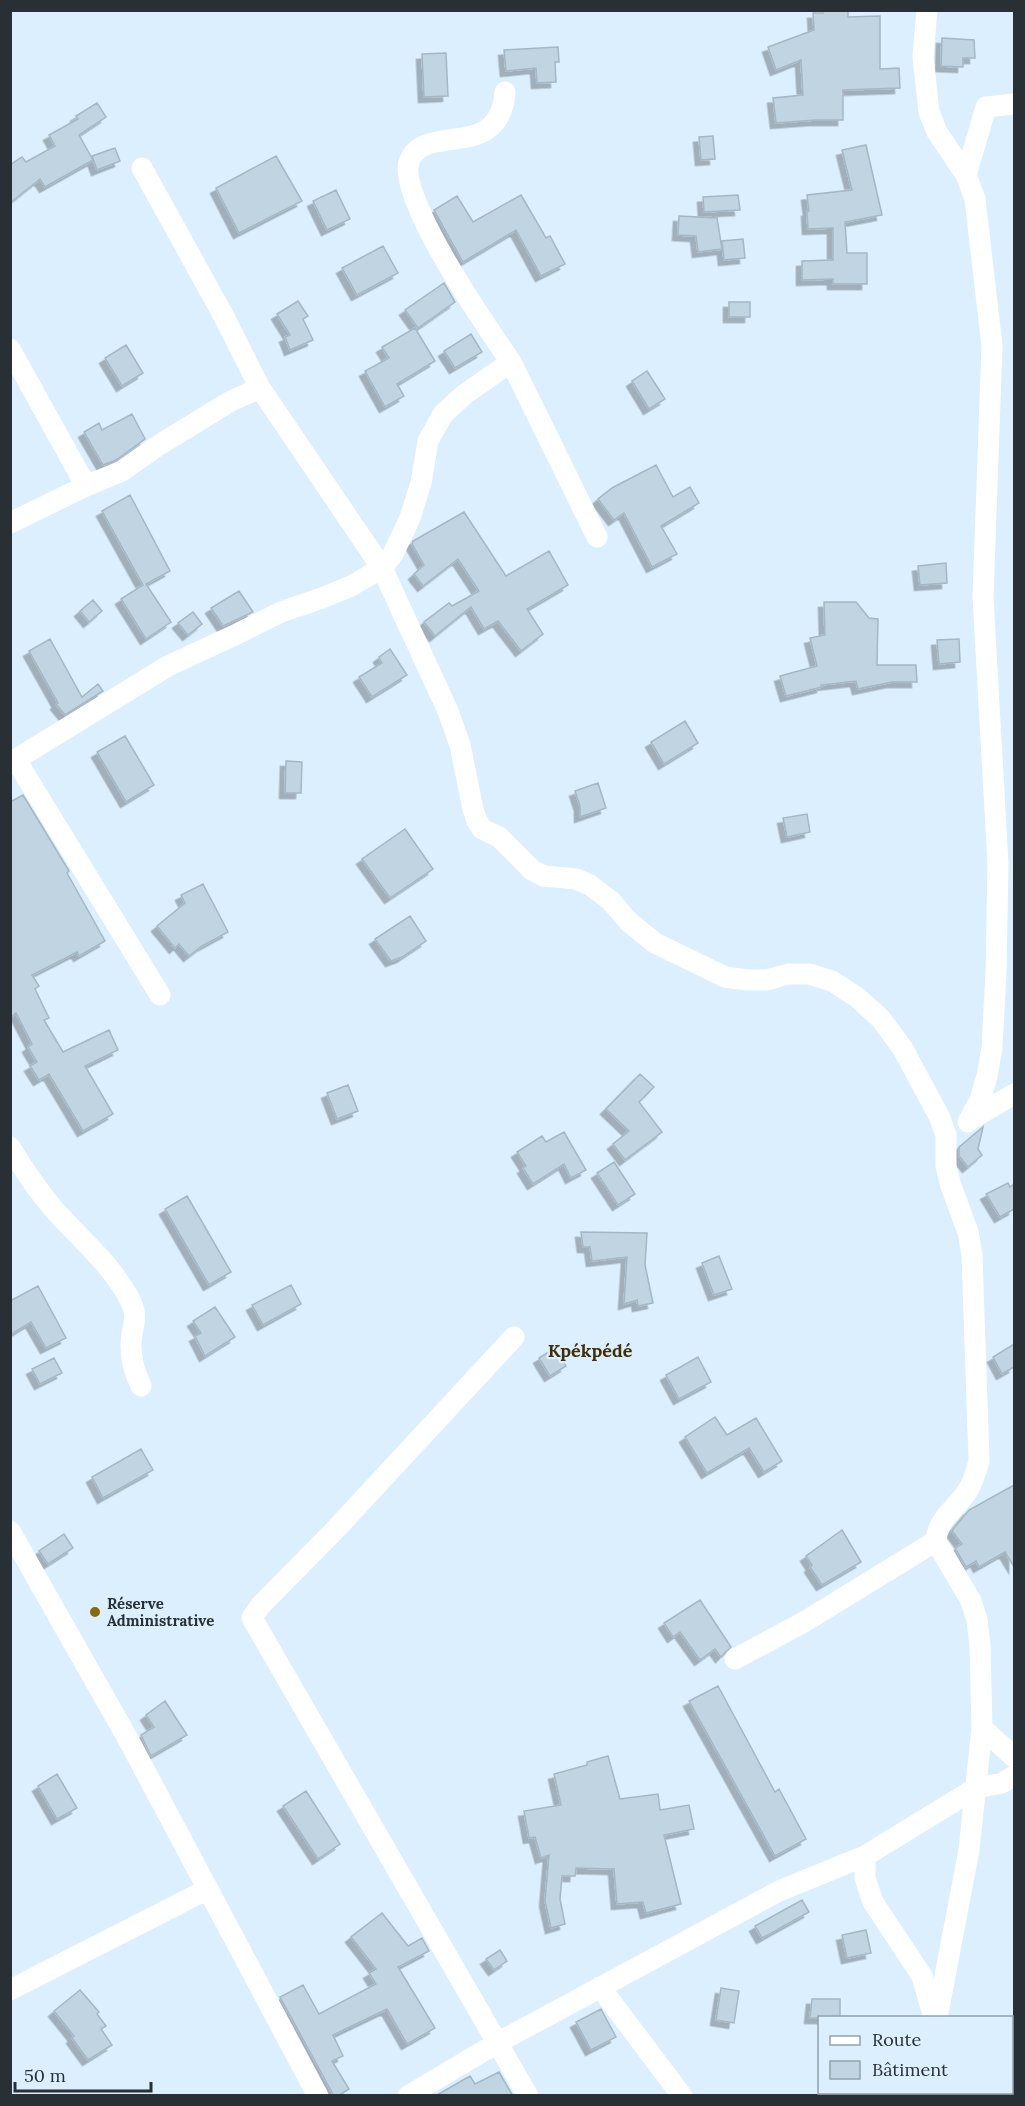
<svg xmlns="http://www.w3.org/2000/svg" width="1025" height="2106" font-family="Lora,serif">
<defs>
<filter id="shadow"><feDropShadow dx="-5.5" dy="5.5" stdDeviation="0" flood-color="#0004"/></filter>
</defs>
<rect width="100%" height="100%" fill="#dbeffe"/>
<!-- building -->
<path fill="#c1d4e2" stroke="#a4b7c5" stroke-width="1.5" filter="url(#shadow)" d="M823,10h25v7l32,-1v53l19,-1 1,20 -57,2v30h-28l-39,3 -3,-25 30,-3 -2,-35 -25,10 -8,-23 46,-17 -1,-17h10z
M942,38l32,2 1,18h-12v9l-22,-1z
M558,47l1,15h-4l1,20 -19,1 -1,-15 -30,3 -2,-21z
M446,53l2,43 -24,1 -2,-43z
M97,103l9,14 -27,18 14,25 -48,27 -5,-8 -30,24v-38l12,-8 4,5 29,-16 -6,-11 29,-16 -2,-3z
M713,136l2,23 -14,1 -2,-23z
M866,145l16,70 -37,7 2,31h20v31h-34v-5l-31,1v-19l31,-1v-32l-25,1 -1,-18h2l-2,-16 45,-5 -10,-40z
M115,148l5,13 -23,9 -5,-14z
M276,156l26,45 -63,32 -23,-45z
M336,190l14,29 -23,11 -14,-29z
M521,195l25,43 4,-2 15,28 -24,12 -25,-46 -53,32 -29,-52 23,-14 16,26z
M738,195l2,15 -36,2 -1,-15z
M679,216l38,2 5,31 -24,3 -2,-16 -18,-1z
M743,239l2,19 -21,2 -2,-19z
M383,246l15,27 -41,22 -15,-27z
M444,283l11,19 -37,26 -13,-18z
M298,301l10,15 -5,3 10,21 -23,10 -5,-13 5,-2 -13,-21z
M729,302h21v15h-21z
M415,328l20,33 -38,23 7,12 -19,11 -20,-36 24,-13 -7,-11z
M471,334l11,18 -27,16 -11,-17z
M126,345l17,28 -21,13 -17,-28z
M647,371l18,28 -16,10 -17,-28z
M132,414l13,25 -29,21 -13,5 -19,-33 15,-9 3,7z
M656,465l17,32 17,-10 9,16 -38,23 16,28 -25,13 -28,-54 -10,7 -16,-21 14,-11z
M130,495l40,76 -24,13 25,38 -25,17 -25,-40 22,-14 -41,-74z
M464,512l42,64 43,-25 19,34 -41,24 16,25 -22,17 -23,-30 -14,8 -13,-22 -36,29 -11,-14 25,-19 3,3 27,-15 -21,-32 -35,27 -9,-12 10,-9 -12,-21 1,-3z
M946,563l1,20 -27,2 -2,-19z
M239,591l14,21 -30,14 -12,-18z
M93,600l9,11 -13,11 -9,-11z
M824,602h32l13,16 9,1 -1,46h39l1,17h-25l-34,7 -2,-8 -35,4 1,2 -36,9 -6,-20 37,-10 -7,-28 15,-3z
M193,612l9,12 -14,11 -10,-12z
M50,639l32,58 16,-13 5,7 -38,24 -9,-11 2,-1 -29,-52z
M959,639l1,23 -21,2 -2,-24z
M390,649l17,26 -35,22 -13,-20 23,-14 -3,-6z
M685,721l13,22 -34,21 -13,-22z
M125,736l29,49 -28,17 -29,-50z
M286,761l16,1 -1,31h-16z
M598,783l8,25 -26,9v-11l-5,-15z
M23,795l43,71 3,5 -2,2 38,68 -26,15 -2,-4 -45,23 7,11 -4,3 14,29 -5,2 19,32 46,-22 9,20 -33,16 28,48 -30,17 -34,-57 -10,6 -9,-14 7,-4 -9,-15 4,-3 -16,-31 -6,5v-216z
M807,814l3,18 -23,5 -4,-19z
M405,829l28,40 -43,29 -28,-39z
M203,884l25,48 -26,14 -13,10 -10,-12 -4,4 -18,-22 28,-23 -4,-8z
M410,916l16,25 -24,16 -11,4 -16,-22z
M640,1074l14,13 -15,15 23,30 -37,28 -12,-16 16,-13 -23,-22z
M348,1085l10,26 -21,8 -10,-26z
M983,1127l-5,22 4,6 -14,12 -9,-11v-9z
M564,1132l22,38 -15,8 -7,-14 -31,20 -10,-16 3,-2 -9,-14 25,-16 4,6z
M614,1162l21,32 -17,11 -21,-32z
M1008,1183l2,4 4,-3v25l-14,8 -14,-23z
M187,1196l44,76 -22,13 -44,-76z
M581,1232l66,1 -2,32 8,38 -15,3 -1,-6 -13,4 3,-47 -35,4 -2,-14h-7z
M719,1256l13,33 -18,6 -12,-32z
M291,1285l10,19 -38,21 -11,-20z
M38,1286l28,52 -20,10 -15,-26 -21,13v-34z
M215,1307l20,30 -30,19 -10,-20 6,-3 -8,-12z
M1014,1344v23l-12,7 -9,-17z
M555,1348l11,18 -16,10 -11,-18z
M698,1357l13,25 -32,17 -13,-24z
M54,1358l8,15 -22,11 -8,-15z
M715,1417l12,18 29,-17 26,43 -18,11 -15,-24 -42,25 -22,-36z
M141,1449l12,21 -50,28 -11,-21z
M1014,1485v82l-9,-15 -26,15 -3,-6 -10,6 -11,-19 7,-4 -10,-13 2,-3 15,-18z
M842,1530l19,32 -39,23 -12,-18 2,-2 -6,-9z
M64,1534l9,14 -25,16 -9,-13z
M700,1600l31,47 -10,10 -6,-8 -15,11 -20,-28 -7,5 -9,-14z
M718,1686l57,106 4,-3 27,50 -31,17 -86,-155z
M165,1701l22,34 -36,21 -10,-21 13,-8 -8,-12z
M608,1756l12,43 38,-5 2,16 29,-5 5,24 -30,6 17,69 -35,9 -3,-11 -26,2 -3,-35 -38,-1 -1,8h-13l-2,23 5,25 -14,4 -6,-27 4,-46 -8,3 -6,-21 -6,1 -5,-27 37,-6 -7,-31 33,-9v-3z
M57,1774l20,34 -20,11 -19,-33z
M306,1791l34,53 -22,15 -35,-53z
M802,1900l7,12 -47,26 -7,-12z
M382,1913l26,33 14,-8 7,13 -31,16 37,61 -28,16 -20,-35 -54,26 10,21 -11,5 17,28 -11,7h-4l-54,-99 23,-12 16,29 57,-30 -7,-11 7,-4 -25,-32z
M866,1930l5,23 -24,5 -5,-23z
M500,1950l7,11 -13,9 -8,-11z
M721,1988l18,3 -5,32 -18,-3z
M80,1990l19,22 -2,2 9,12 -5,3 11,16 -24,15 -16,-22 2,-2 -20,-25z
M812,1999h28v19h-30z
M601,2009l15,28 -25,13 -15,-28z
M499,2072l14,24h-78l35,-20 5,8z"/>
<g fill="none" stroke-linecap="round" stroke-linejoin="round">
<!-- minor -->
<path stroke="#fff" stroke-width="21" d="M927,10l-4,46 6,56 8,20 29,43 9,24 17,147 -9,251 15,267 -2,108 -4,76 -5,28 -7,24 -12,22
M505,92c-5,71 -82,29 -96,70 -12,36 79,167 102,200
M142,168l80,145 38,75 122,180 66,143 12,34 13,64 4,12 5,8 17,8 33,33 12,6 32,3 14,6 21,16 18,21 26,21 70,34 22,3h20l21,-6h21l23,7 26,17 23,21 22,30 36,67 7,19v31l5,20 17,46 4,23 7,206c-3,11 -6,21 -12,31 -12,17 -30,28 -31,49l35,60 6,19 3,26 2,82 -13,122 -32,168
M966,175l20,-68 28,-3
M10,349l76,137
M10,523l76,-37 36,-15 37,-26 72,-44 29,-13
M16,760l144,235
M10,763l158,-97 69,-32 44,-22 41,-14 29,-12 31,-18 11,-14 17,-36 11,-35 7,-42 15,-27 22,-20 46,-32 86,175
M970,1120l44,-26
M10,1147c14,23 30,47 48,67 25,27 54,52 71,84 12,22 1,28 2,49 0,15 4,26 10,39
M514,1337l-180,194 -74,75 -8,12 276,478
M10,1531l118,208 190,357
M735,1659l69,-37 132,-81
M982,1728l32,29
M865,1856v22l8,24 49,74 12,42
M600,1987l82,109
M10,1990l198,-101
M408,2096l89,-53 282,-152 86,-35 111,-68 26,-5 12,-7
M926,2096v-4"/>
</g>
<!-- markers -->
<circle fill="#8b6909" stroke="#dbeffe" stroke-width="2" cx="95" cy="1612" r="6"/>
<g text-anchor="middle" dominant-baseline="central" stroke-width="4.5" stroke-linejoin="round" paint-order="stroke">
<!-- poi labels -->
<g font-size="15" font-weight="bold" fill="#283035" stroke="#dbeffe" text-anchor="start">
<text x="107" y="1603">Réserve<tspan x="107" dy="17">Administrative</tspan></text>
</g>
<!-- quarter labels -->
<g font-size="18" font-weight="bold" fill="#402f06" stroke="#dbeffe">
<text x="590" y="1350">Kpékpédé</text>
</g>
</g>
<!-- border -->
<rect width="1025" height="2106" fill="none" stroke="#283035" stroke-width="24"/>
<!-- legend -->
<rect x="818" y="2016" width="195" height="78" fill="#dbeffe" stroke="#93a3ae" stroke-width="1.5"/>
<rect x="830" y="2036" width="30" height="9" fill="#ffffff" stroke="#93a3ae" stroke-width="1.5"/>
<text x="872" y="2046" font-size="18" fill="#283035">Route</text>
<rect x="830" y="2061" width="30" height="18" fill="#c1d4e2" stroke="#93a3ae" stroke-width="1.5"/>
<text x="872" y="2076" font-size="18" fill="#283035">Bâtiment</text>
<!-- scale -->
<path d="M15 2082v9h136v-9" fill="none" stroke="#283035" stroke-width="3"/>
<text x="24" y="2082" font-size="18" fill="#283035" stroke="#dbeffe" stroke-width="4.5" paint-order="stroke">50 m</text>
</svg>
